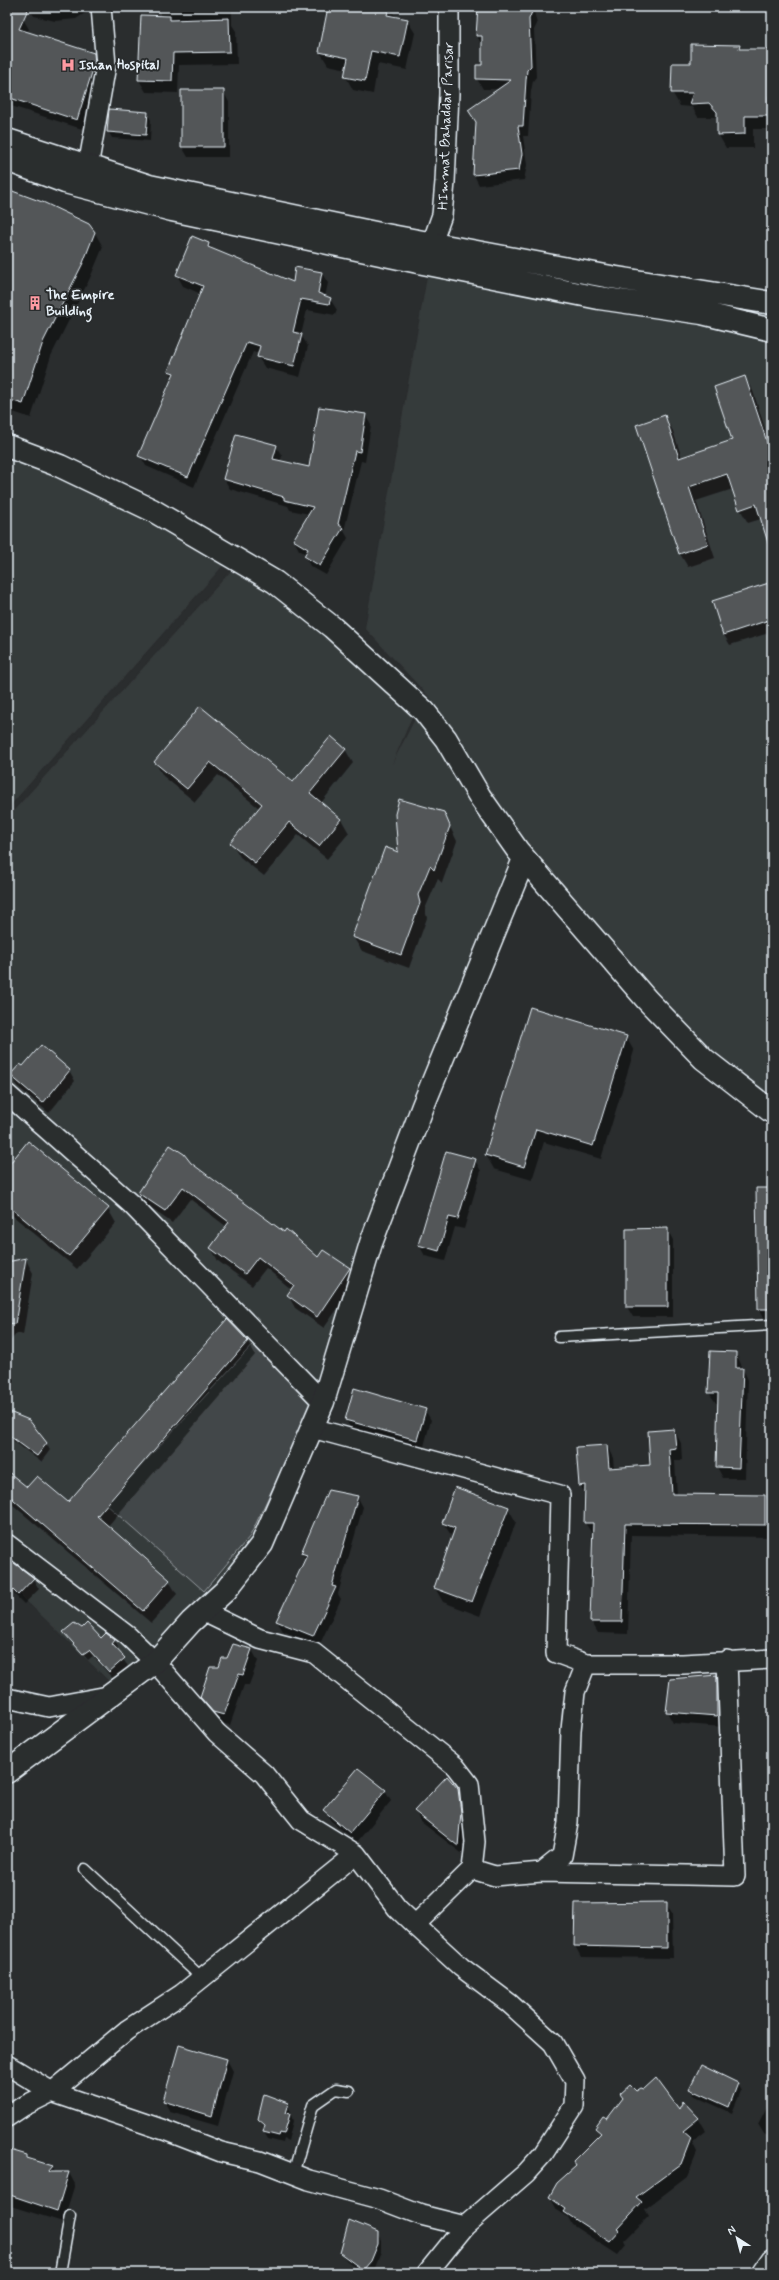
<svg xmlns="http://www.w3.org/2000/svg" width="779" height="2280" font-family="Mynerve,sans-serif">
<rect width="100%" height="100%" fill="#2a2d2e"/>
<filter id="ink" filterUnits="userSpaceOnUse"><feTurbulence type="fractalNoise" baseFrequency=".025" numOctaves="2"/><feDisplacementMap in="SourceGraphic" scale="8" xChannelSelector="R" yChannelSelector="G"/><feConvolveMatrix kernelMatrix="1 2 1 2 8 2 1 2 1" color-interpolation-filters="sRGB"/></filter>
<g filter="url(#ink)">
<!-- built -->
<path fill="#363a3b" d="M430,260l342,65v779l-65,-52 -183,-204 -54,-81 -11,-30 -27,-37 -67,-72z
M7,452l44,17 176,92 -220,248z
M231,571l58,29 125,112 -22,52 24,-47 17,20 83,128 -197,531 -57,131 -40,57 -110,100 -105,-102v-764z"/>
<!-- green -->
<path fill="#424648" stroke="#959ca0" d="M255,1342l62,53 -67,141 -46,55 -98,-87z"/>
<!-- shadow -->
<path fill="#0007" d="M28,7h66l-18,12 -21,2 -21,-5z
M160,7h72v18l4,6 1,33 -58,1 -1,28 -32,-1 -7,-12 3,-64 18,1z
M329,7h61l6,11 11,2 8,13 -8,37 -29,-6 -5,30 -20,-4 -7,-13 1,-8 -19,-4 -8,-13z
M480,7h53l4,17 -3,6 2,47 -3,4 -2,10 -3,45h-5l4,29 -3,15 -45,5 -5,-10 3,-51 -8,-13 30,-22h-16l-6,-10v-13h6v-19l-6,-11z
M7,12l16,7 6,10 -2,4 66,21 6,10 1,10 -18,55 -74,-24 -1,4z
M739,46l2,4h31v79h-19v19h-27l-8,-14v-17h-20l-6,-10 -12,-1 -8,-14 20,-28z
M223,91l6,11v55h-41l-6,-10z
M147,113l4,7 -1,21 -38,-3 -4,-7z
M7,191l88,42 8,14 -13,31 -39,78 -20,62 -24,-8z
M209,244l3,5 82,35 27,-12 7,11 -3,14 5,2 7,11 -2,5 -28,-5 -6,25 7,11 -8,31 -35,-9 -7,-11 1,-3 -6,-2 -59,135 -48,-21 -6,-11 33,-77 -4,-7 32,-77 -18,-8 -6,-11z
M744,377l9,14 19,59v95l-11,-26 -13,4 -8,-14 -7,-20 -37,12 19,57 -27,9 -8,-13 -15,-137 8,14 9,27 51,-17z
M365,415l6,10 -6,37 -4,-1 -17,70 4,7 -22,37 -16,-9 -5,-10 1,-2 -7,-4 -5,-10 15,-26 -19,-4 -2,-4 -58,-17 -6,-10 12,-44 40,11 6,10 -2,6 29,6z
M772,583v49l-42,13 -6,-10z
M200,707l93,76 52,-34 8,14 -32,40 20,16 8,14 -22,26 -29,-24 -34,41 -24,-19 -8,-14 28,-34 -42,-34 -23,27 -32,-26 -8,-14z
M443,813l14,28 -15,42 -4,-4 -13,30 2,9 -18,50 -47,-17 -9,-14 46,-84z
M626,1037l8,14 -33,108 -57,-17 -12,38 -38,-11 -8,-14z
M23,1068l46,2 6,11 -26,32 -32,-27 -6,-10z
M475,1160l6,11 -17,58 -9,-2 -10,34 -20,-5 -6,-11z
M190,1164l129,94 5,-7 26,18 7,12 -33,47 -29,-20 -7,-13 4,-5 -26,-22 -14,18 -34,-25 -7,-13 16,-21 -37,-28 -18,24 -26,-18 -7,-12z
M7,1169l101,40 8,14 -39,46 -70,-58z
M757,1189h15v134h-5l-8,-14z
M667,1229l6,11v77h-40l-6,-10z
M26,1260l7,13 -10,62 -6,-2 -10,12v-82z
M227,1320l21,22 7,13 -148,172 62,54 8,13 -26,29 -144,-123v-28l20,17 41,15z
M736,1353l12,27 -3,98h-22l-6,-11 2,-63 -3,-1 -7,-10z
M425,1410l6,10 -8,30 -71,-19 -6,-11z
M7,1415l39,28 4,7 -9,12 -30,-23 -4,-5z
M674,1430l7,13 1,17 -7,1 2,34 88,1 7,12 -1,29 -140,-2 -3,99 -30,-1 -7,-12 2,-86 -8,-12 1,-28 -6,-10 27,-39 6,12 1,11 37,-3z
M357,1496l6,11 -25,87 3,5 -22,47 -36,-15 -6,-10 29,-61 -4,-7z
M508,1508l8,14 -36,94 -37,-14 -8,-14 18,-50 -10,-15z
M10,1561l23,18 6,10 -15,15 -14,-14 -3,4v-30z
M65,1632l49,8 4,7 -2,3 12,16 -15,13 -20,-23 -5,4z
M233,1645l19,5 6,11 -9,24h-5l-14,40 -10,-2 -18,-26 18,-29 8,-9z
M716,1676l6,11 1,40 -50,-4 -6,-11z
M7,1736l6,10 -6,6z
M458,1790l6,11 2,22 -2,32 -43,-33 -6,-11z
M385,1791l6,10 -34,41 -26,-21 -7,-11z
M666,1903l6,11 1,44 -92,-1 -6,-11 1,-42z
M227,2060l6,11 -15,55 -48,-14 -6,-11z
M772,2060v13l-2,-4z
M737,2084l4,7 -9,22 -38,-17 -4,-7z
M636,2093l62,25 8,13 -14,11 5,10 -10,25 -42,32 4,7 -25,25 2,4 -8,10 -46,-30 -4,-8 -11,-7 -7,-13 28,-30 23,-32 -5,-7 11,-8 17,-21 -3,-5z
M772,2097v41l-8,-4 -6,-10z
M287,2104l6,17 -5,20 -4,-2 -1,4 -15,-4 -4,-7 1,-4 -6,-9z
M7,2155l20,1 2,4 23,7 4,6h13l6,11 -12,38 -56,-17z
M377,2233l4,7v12l-6,16 -5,5h-7l-17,-13 -5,-7z"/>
<!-- building -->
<path fill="#535759" stroke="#e8f1f8" d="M7,7h22l-10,22 75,24 1,10 -18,57 -70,-23z
M328,7h61l-2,8 21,4 -8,38 -29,-6 -6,30 -21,-4 4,-19 -29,-6z
M478,7h56l-5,12 2,47 -4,4 -1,10 -3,46h-5l4,28 -3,16 -46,5 3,-53 -8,-12 43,-30 -35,-1v-14h6v-29h-6z
M141,15l29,1v4l59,-2 1,34 -57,1 -1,28 -34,-1z
M691,44l49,1 -1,4h33v47h-3v20h-24v18l-28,1v-23l-8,-9 -20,1 4,-11h-22l1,-30h19z
M181,90h43v57h-43z
M109,109l39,3 -2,23 -39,-3z
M7,189l38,14 44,21 6,8 -12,31 -40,79 -20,62 -16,-5z
M192,236l17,7 -1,4 85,35 2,-15 27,5 -4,21 13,5 -2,6 -28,-5 -8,33 9,2 -8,32 -37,-9 3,-11 -13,-4 -59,135 -50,-21 36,-83 -6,-2 35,-85 -27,-11z
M745,376l27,81v88l-3,1 -13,-42 -17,6 -12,-36 -38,13 19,57 -29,10 -43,-129 29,-10 14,43 53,-18 -18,-53z
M319,407l47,7 -6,38 -5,-1 -17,73 5,4 -23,38 -16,-10 4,-7 -15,-9 20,-33 -29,-7v-3l-61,-18 13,-45 41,11 -4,14 36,8z
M772,582v37l-49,16 -11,-34z
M200,706l93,76 38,-46 15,13 -36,44 31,26 -22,27 -30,-24 -34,41 -25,-20 32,-39 -52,-42 -23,27 -33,-27z
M399,799l45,13 6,14 -16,44 -4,-4 -12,29 2,8 -19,52 -49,-18 33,-90 13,5 -3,-38z
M530,1007l97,29 -34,110 -57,-17 -12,38 -39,-12z
M41,1045l29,25 -27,33 -33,-28 10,-11 3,2z
M28,1141l81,67 -40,48 -62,-51v-38z
M170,1145l14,9 7,9 93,69 2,-3 32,28 5,-7 27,18 -33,49 -30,-22 7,-10 -36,-28 -13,17 -35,-26 19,-26 -46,-35 -18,24 -27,-18z
M446,1151l30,8 -18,60 -9,-2 -10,34 -21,-6z
M756,1188h16v121h-14z
M668,1228v79h-42v-78z
M26,1258l-11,66 -8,-1v-61z
M227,1319l21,22 -151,175 73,64 -27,31 -136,-117v-23l20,16 10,-11 31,26z
M710,1351l26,1v16h7l-4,100 -23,-1 2,-74h-10z
M354,1388l72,21 -9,31 -72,-20z
M7,1411l22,9 18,23 -10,13 -30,-22z
M674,1429l2,19 -7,1 3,45 93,1v30l-140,-1 -3,98h-32l3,-99h-9l1,-38 -6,1 -3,-39 31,-2 2,23 41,-3 -2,-34z
M455,1487l54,20 -37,95 -38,-14 21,-60 -13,-5z
M328,1490l30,6 -26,90 4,1 -23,49 -37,-15 31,-66 -6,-2z
M10,1560l24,18 -16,17 -11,-11v-21z
M74,1623l8,5 5,-5 14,15 5,-5 9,7 -3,4 13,14 -16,14 -20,-22 -6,4 -20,-22z
M233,1644l19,5 -9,26 -4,-1 -15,41 -11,-3 -13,-15 10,-30h9l3,-9h5z
M717,1675v41l-51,-4 4,-33z
M358,1768l28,22 -36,43 -27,-23z
M447,1776l11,13 3,23 -3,34 -44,-35z
M667,1902v46l-93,-2 1,-43z
M179,2045l48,14 -15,57 -49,-15z
M701,2065l37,18 -9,24 -40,-18z
M656,2078l23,31 4,-8 16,17 -16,13 8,7 -10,26 -45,33 6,5 -25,27 3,2 -10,11 -46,-30 2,-3 -17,-12 8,-14 19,-17 -3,-5 28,-28 -6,-5 8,-11 4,2 16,-21 -3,-4 10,-9 6,6 5,-3 3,1z
M264,2094l24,9 -3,10 5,1 -6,20 -4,-1 -1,3 -16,-4 2,-7 -7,-6z
M7,2149l20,6v3l26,8 -5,6h21l-12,39 -50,-17z
M349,2220l29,12v12l-7,17 -8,9 -23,-17z"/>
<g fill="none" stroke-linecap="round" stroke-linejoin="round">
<defs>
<path id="lane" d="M559,1337l213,-12
M85,1869l117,109
M293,2174l20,-69 23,-16 13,2
M60,2273l10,-57"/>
<path id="street" d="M88,167l18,-102 -5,-58
M432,243l10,-28 3,-33 4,-88v-87
M7,1094l124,110 192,198
M312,1428l248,67 -4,158 30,11
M7,1544l121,92 27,26 62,71 47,41 37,46 55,34 41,54 18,17 46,42 48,36 44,40 22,38 -1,25 -31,48 -17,19 -61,53 -38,47
M202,1611l58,28 54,14 141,113 14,18 6,58 -3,27
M7,1698l42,9 59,-11
M542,1872l193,4 -8,-216
M415,1925l57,-56 23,7 47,-4 20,-16 6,-33 3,-93 4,-38 11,-28h97l89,-5
M7,2065l45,27 112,38 57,22 39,9 49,19 70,19 42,16 44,11
M7,2117l15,-10 30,-15 75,-62 55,-36 174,-140"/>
<path id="secondary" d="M7,446l53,20 92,44 123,72 57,45 92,84 22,28 34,58 38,54 129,149 57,59 68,53
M7,1772l148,-110 36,-40 35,-32 36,-46 61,-142 48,-159 52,-137 101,-247
M763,2273l9,-13"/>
<path id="primary" d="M7,140l142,46 231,48 231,43 161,26
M7,160l58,22 107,28 251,53 176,35 103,15 70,17"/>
</defs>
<!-- lane casing -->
<use href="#lane" stroke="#e8f1f8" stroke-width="13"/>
<!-- street casing -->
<use href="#street" stroke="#e8f1f8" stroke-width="22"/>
<!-- secondary casing -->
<use href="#secondary" stroke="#e8f1f8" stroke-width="25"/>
<!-- primary casing -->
<use href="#primary" stroke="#e8f1f8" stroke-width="25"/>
<!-- lane -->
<use href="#lane" stroke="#2a2d2e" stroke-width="10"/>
<!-- street -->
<use href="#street" stroke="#2a2d2e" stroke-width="19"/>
<!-- secondary -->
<use href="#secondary" stroke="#2a2d2e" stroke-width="22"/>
<!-- primary -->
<use href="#primary" stroke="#2a2d2e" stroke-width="22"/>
</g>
</g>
<!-- icons -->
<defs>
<symbol id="hospital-bare" viewBox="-9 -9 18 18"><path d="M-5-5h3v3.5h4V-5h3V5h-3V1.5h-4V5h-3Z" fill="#ff9aa2" stroke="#2a2d2e" stroke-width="2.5" paint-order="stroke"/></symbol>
<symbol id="building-bare" viewBox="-9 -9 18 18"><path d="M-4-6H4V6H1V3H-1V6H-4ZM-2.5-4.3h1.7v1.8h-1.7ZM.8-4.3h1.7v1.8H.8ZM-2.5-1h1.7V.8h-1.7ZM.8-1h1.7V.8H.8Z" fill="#ff9aa2" stroke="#2a2d2e" stroke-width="2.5" paint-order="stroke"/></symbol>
</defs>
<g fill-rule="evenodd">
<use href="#hospital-bare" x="58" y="55" width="20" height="20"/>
<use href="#building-bare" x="25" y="293" width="20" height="20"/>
</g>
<g text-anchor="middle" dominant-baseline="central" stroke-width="4" stroke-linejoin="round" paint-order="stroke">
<!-- poi labels -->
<g font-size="14" font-weight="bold" fill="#e8f1f8" stroke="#2a2d2e" text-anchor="start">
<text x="79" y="65">Ishan Hospital</text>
<text x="46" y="295">The Empire<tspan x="46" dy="16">Building</tspan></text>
</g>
<!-- street labels -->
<g font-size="14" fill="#e8f1f8" stroke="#2a2d2e">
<text transform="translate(446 126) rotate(-88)">HImmat Bahaddar Parisar</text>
</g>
</g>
<!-- margin -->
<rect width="779" height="2280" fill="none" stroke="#2a2d2e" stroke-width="24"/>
<rect x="12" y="12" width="755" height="2256" fill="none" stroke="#e8f1f8" stroke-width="1.5" filter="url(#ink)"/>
<!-- north arrow -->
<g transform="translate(737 2238) rotate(324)" stroke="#2a2d2e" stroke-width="3" paint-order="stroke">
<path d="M0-3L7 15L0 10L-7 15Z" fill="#e8f1f8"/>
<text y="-6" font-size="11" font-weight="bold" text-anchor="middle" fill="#e8f1f8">N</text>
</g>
</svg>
